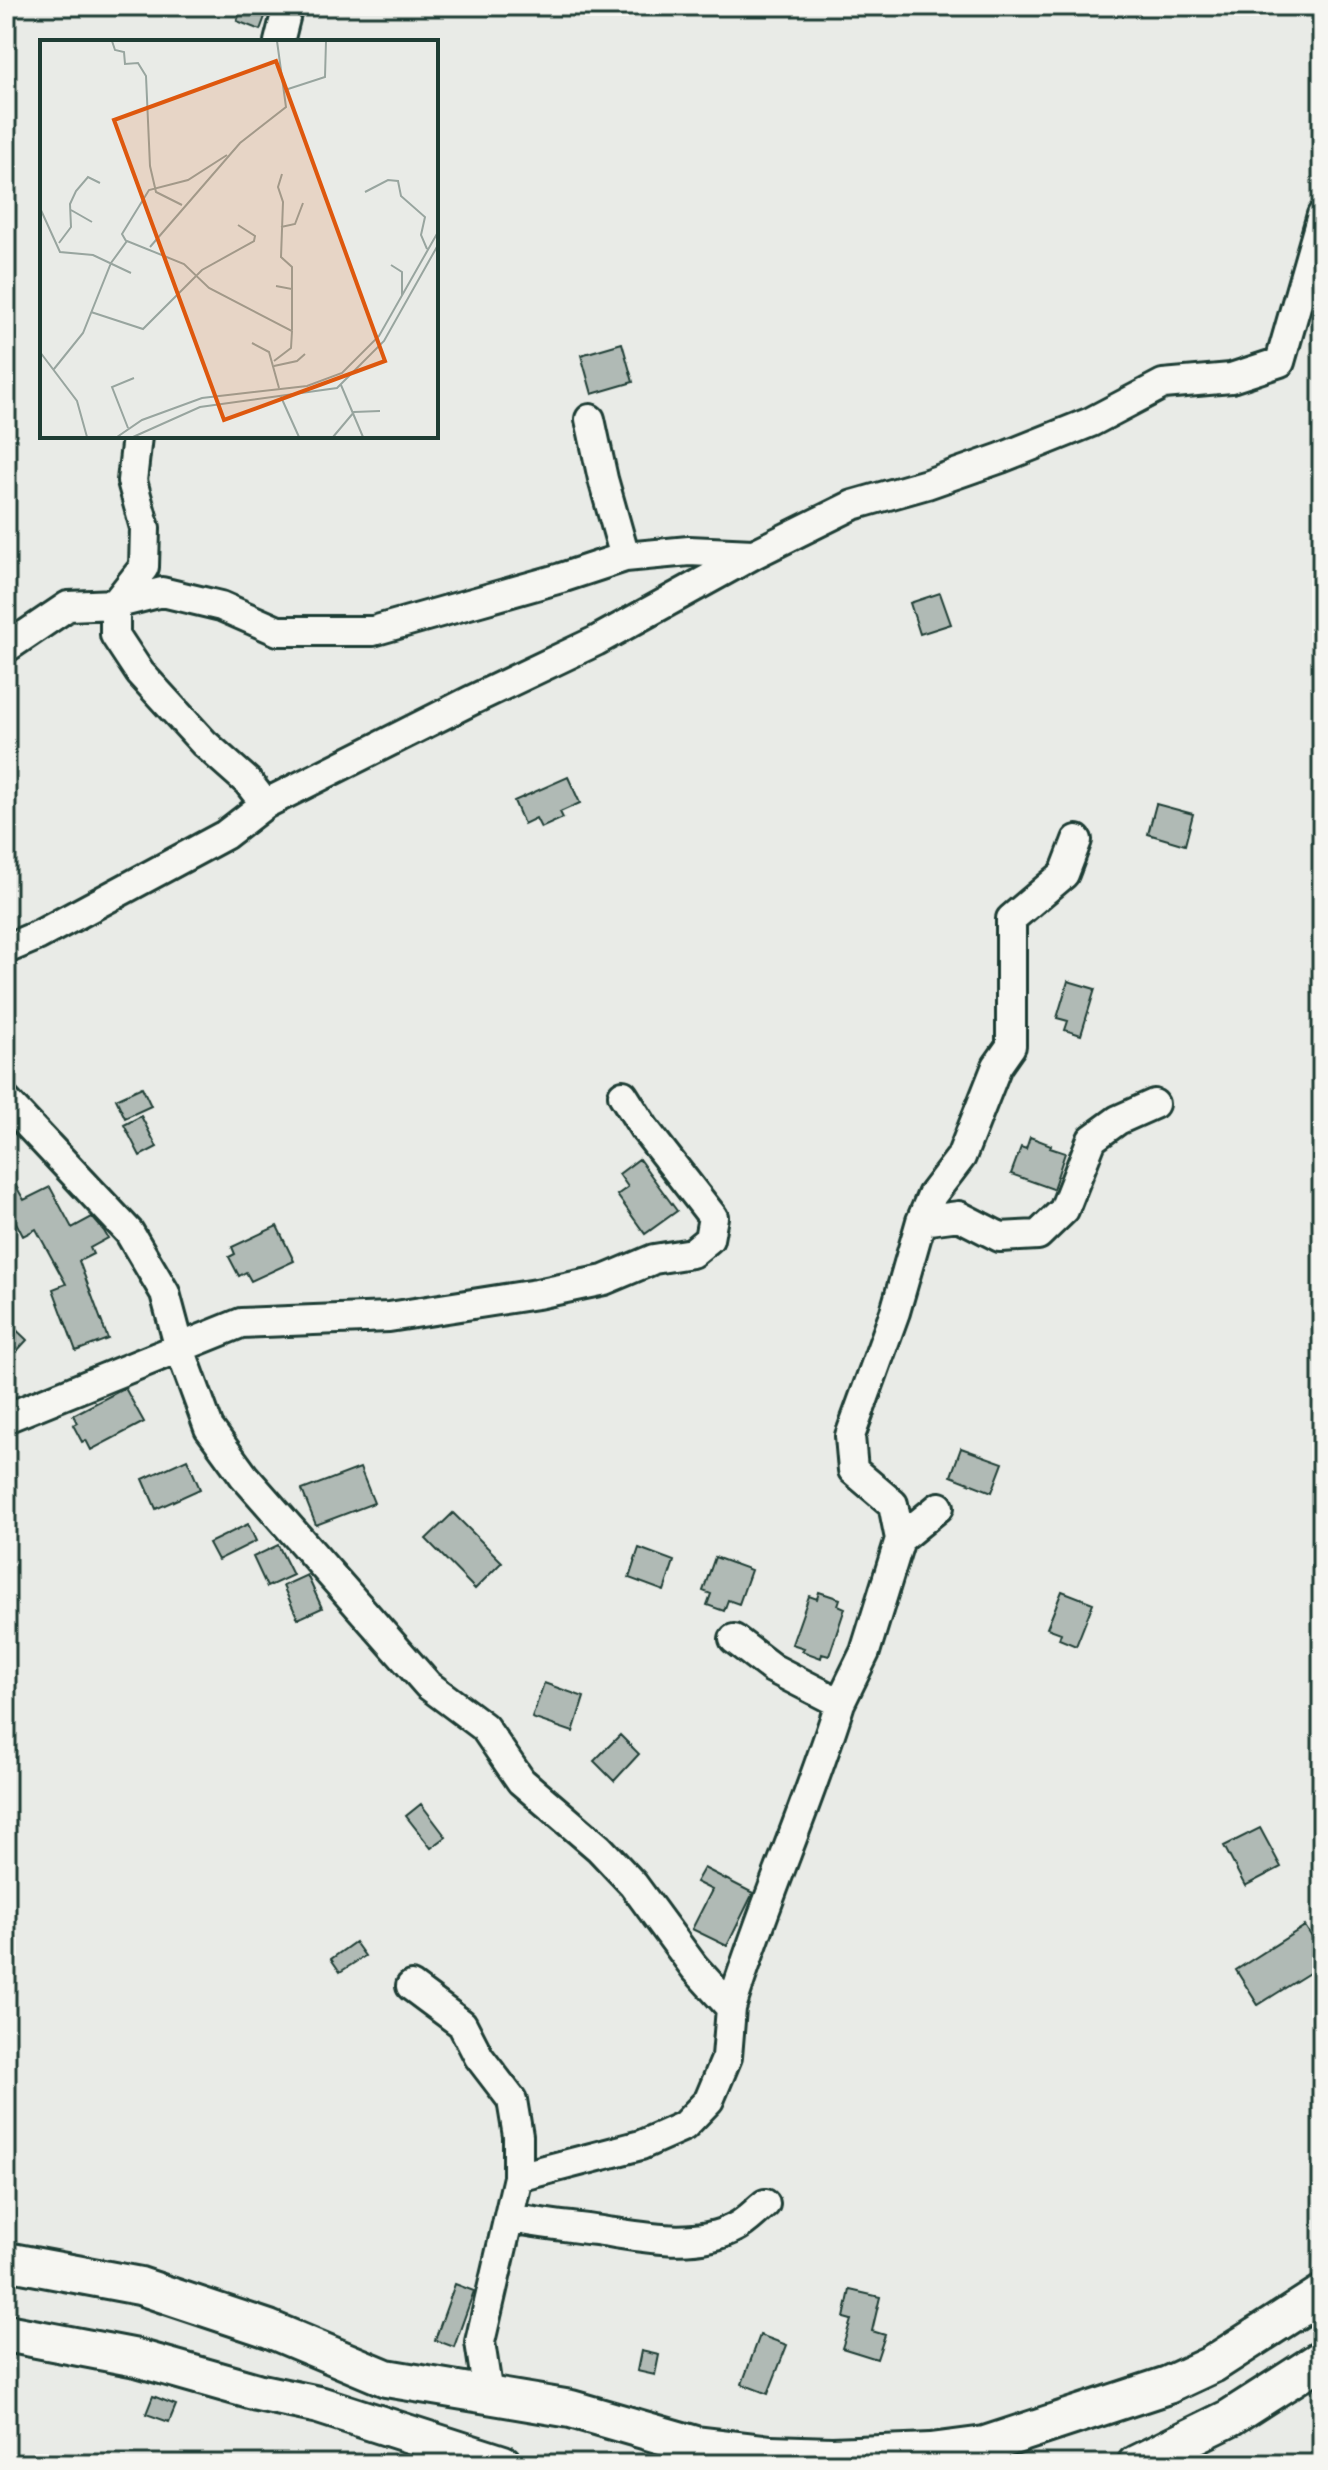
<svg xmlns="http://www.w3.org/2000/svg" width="1328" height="2470" font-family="'Architects Daughter',sans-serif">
<rect width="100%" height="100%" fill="#e9ebe7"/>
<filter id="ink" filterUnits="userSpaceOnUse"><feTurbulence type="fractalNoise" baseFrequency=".0125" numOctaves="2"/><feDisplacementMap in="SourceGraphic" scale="16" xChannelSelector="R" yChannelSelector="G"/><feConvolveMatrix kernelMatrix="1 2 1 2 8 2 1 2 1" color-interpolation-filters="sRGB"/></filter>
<g filter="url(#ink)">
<!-- building -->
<path fill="#b0bab5" stroke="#1f3d34" stroke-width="2" d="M243,6h26l-9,24 -23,-9z
M622,343l11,39 -41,12 -11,-39z
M940,593l11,31 -31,10 -10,-31z
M568,777l12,26 -20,9 3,6 -22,10 -5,-10 -12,6 -10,-23z
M1156,804l37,10 -8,31 -37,-11z
M1068,981l27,8 -14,46 -16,-5 3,-9 -11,-3z
M142,1087l9,19 -26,12 -9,-19z
M141,1116l16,31 -17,9 -16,-31z
M1030,1137l21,8 -1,3 15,5 -12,36 -42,-15 10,-27 5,2z
M639,1159l38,52 -32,23 -28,-39 11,-8 -9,-13z
M6,1169l18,31 26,-13 22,41 20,-11 12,14 4,7 -18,10 3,6 -14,7 29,78 -32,12 -23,-62 13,-5 -30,-55 -13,7 -17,-33z
M277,1226l17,35 -43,20 -5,-9 -7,4 -10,-19 6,-3 -3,-7z
M6,1320l21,20 -21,23z
M125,1388l19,34 -53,28 -5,-10 -4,2 -9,-17 4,-2 -4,-8z
M961,1448l42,15 -11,29 -41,-16z
M187,1459l13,30 -44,20 -13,-30z
M360,1468l14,35 -58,22 -14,-35z
M453,1513l49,49 -27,27 -49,-50z
M248,1524l8,17 -38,19 -9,-17z
M278,1545l15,30 -26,12 -14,-30z
M639,1548l35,13 -10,30 -35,-13z
M715,1557l36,13 -12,34 -11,-4 -4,11 -17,-6 4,-11 -8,-3z
M307,1575l15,33 -24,11 -15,-33z
M1062,1591l31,12 -17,43 -17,-7 2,-6 -14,-5z
M819,1592l21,7 -2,6 7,3 -16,48 -7,-2 -1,4 -19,-7 2,-3 -12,-4 17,-48 8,3z
M544,1683l40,14 -11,35 -41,-14z
M620,1735l19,19 -25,27 -20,-20z
M421,1804l25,33 -15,11 -25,-32z
M1260,1828l21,39 -36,19 -21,-40z
M704,1868l49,25 -26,53 -35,-17 20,-39 -16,-8z
M1305,1926l17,27v12l-64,40 -22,-35z
M355,1942l10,14 -25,16 -9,-13z
M455,2284l19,7 -20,56 -19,-7z
M850,2290l30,7 -8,34 13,4 -8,24 -35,-11 9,-28 -7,-2z
M760,2335l27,10 -19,49 -26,-10z
M641,2351l18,4 -4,20 -18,-4z
M153,2396l23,9 -7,17 -23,-8z"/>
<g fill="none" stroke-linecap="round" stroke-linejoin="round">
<defs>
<path id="minor" d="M279,42l9,-36
M590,419l13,60 22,78
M137,436l-5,45 13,47 -1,39 -29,37v31l25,38 64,70 44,39 17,22
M6,648l62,-42 47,-2 47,-12 59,14 57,25h95l188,-53 64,-21 64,-6 64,3
M6,949l33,-14 186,-100 40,-31 205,-103 126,-60 158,-87 99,-49 74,-21 74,-26 90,-36 72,-38 68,-6 49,-16 42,-147
M6,1101l123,131 36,61 15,56 29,79 35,48 184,209 56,42 37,54 78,67 34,36 61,83 37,41 -4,49 -18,43 -25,26 -43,19 -123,32
M921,1221l38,-5 41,21 38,-2 26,-25 28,-71 26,-19 36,-16
M6,1418l235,-95 148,-6 148,-23 67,-14 50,-21 38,-6 17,-14 4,-22 -69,-89 -21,-33
M900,1539l39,-32
M840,1703l25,-51 35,-113 -7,-35 -40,-34 -3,-34 45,-124 26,-91 11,-26 29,-38 36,-91 14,-20v-127l53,-45 13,-34
M411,1986l51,38 17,33 33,43 6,36v41l-38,165 8,53
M731,2008c32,-104 77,-202 109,-305l-68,-35 -38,-29
M509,2217c29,7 57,9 86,13 44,6 99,20 141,-3 10,-5 19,-15 29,-23"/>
<path id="major" d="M6,2261l134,25 129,43 117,49 185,31 125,36 75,9 61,2 99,-4 54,-7 183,-60 45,-21 109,-70
M6,2333l131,25 120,34 62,13 184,59
M1136,2464l94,-46 92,-59"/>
</defs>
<!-- minor casing -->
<use href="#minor" stroke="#1f3d34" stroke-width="34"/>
<!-- major casing -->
<use href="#major" stroke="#1f3d34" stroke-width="42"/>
<!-- minor -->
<use href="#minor" stroke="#f6f6f2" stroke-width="28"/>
<!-- major -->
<use href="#major" stroke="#f6f6f2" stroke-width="36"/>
</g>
</g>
<!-- overview -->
<g transform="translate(40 40)">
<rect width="398" height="398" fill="#e9ebe7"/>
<path fill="none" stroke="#98a59f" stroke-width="2" d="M72,1l3,9 9,2 1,12 13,-1 8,13 4,90 6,26 26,13M245,50l40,-13 1,-36M242,134l-4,13 5,15 -2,55 11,10v22M325,152l23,-12 10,1 3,15 24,21 -4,18 6,14M0,168l20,44 33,3 38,18M31,170l21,12M241,187l14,-3 8,-21M86,201l-4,-7 27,-44 39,-10 39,-25M19,203l12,-16 -1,-23 6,-13 12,-14 12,6M110,207l90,-104 46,-36 -9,-66M351,225l11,7v23M236,246l16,3v41M51,272l52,17 59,-59 52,-29 1,-5 -17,-11M212,303l17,9 10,36M0,312l37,49 10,36M234,326l23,-5 8,-7M14,329l29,-36 28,-70 16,-22 57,23 25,24 83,43 -1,17 -17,13M301,345l22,52M241,357l18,40M88,388l-16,-41 22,-9M77,397l25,-17 60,-22 105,-12 35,-13 37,-37 59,-104M93,397l67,-30 137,-19 47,-47 54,-96M293,397l21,-25 26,-1"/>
<path fill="#de580e" fill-opacity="0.15" stroke="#de580e" stroke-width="4" d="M236,21l109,300 -161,59 -110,-300z"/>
<rect width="398" height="398" fill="none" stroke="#1f3d34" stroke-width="4"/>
</g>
<!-- margin -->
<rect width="1328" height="2470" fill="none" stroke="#f6f6f2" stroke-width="32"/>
<rect x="16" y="16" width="1296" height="2438" fill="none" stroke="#1f3d34" stroke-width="3" filter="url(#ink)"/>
</svg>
